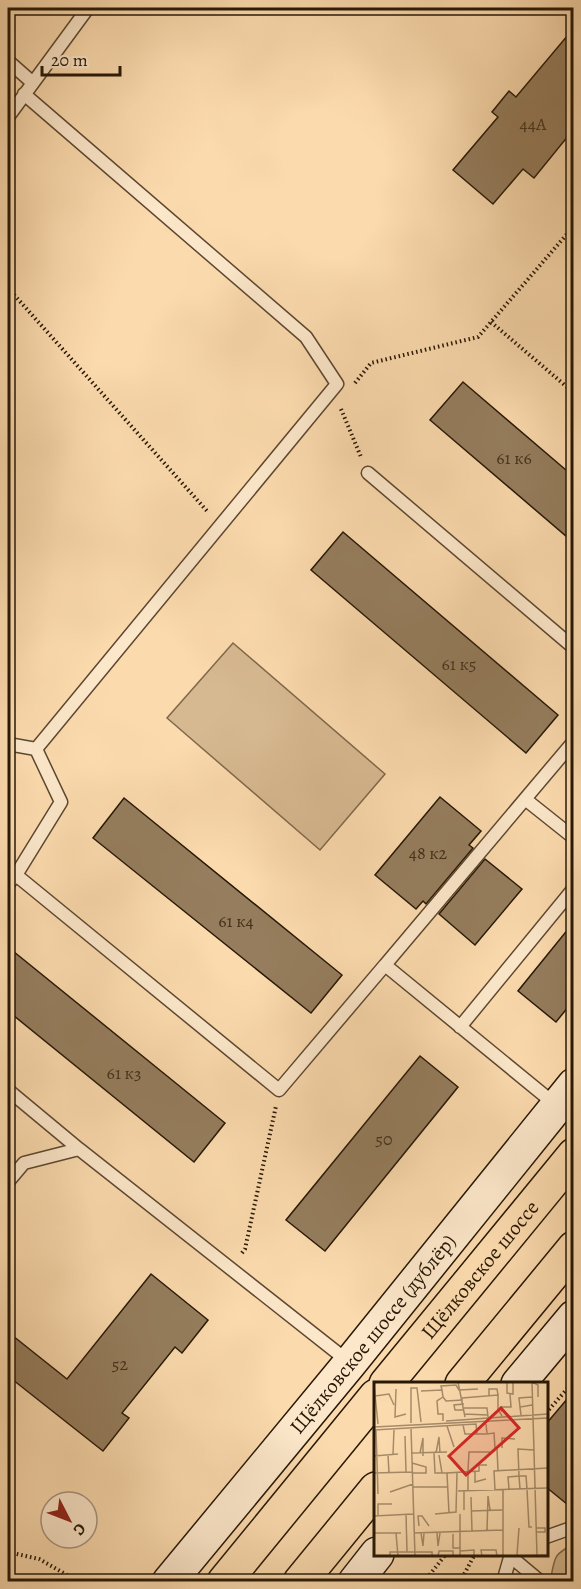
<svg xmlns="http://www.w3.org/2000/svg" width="581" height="1589" font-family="Alegreya,serif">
<rect width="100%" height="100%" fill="#fbdaad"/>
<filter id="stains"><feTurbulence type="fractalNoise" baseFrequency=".00333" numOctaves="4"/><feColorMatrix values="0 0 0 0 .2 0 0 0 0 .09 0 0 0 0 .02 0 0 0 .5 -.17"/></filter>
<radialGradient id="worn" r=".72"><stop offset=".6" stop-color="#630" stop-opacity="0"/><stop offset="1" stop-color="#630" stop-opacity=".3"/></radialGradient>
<!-- green -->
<path fill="#d7b991" stroke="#7f684c" stroke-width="1.5" d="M233,643l152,131 -65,76 -153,-132z
M573,1544v37h-17l-5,-4c4,-21 3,-22 22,-33z"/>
<!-- building -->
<path fill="#957d5d" stroke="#271806" stroke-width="1.5" d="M573,29v101l-39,48 -11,-9 -30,35 -40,-34 45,-53 -6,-5 17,-21 7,6z
M463,382l110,94v66l-143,-122z
M343,532l215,183 -32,38 -215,-183z
M440,797l41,34 -12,14 4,3 -47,56 -3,-3 -7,8 -41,-34z
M124,798l218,177 -31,38 -218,-175z
M485,859l37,30 -47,56 -36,-31z
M573,923v78l-17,21 -38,-31z
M8,947l217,176 -31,39 -186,-151z
M420,1056l38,31 -133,164 -39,-31z
M151,1274l57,46 -26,33 -7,-6 -53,66 7,5 -26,33 -95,-75v-44l59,47z
M573,1392v117l-27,-22v-63z"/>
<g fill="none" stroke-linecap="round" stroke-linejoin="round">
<defs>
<path id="lane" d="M8,61l25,22
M24,94l282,243 31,47 -301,365
M8,117l80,-109
M368,473l206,175
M8,744l28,5 25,53 -45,73 -8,9
M525,799l49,39
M16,875l263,215 106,-125 171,140
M385,965l189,-224
M460,1027l114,-139
M8,1090l71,59 -55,14 -16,19
M79,1149l270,213
M546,1537l28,-10
M510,1556l31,26
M503,1582l8,-28"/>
<g id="secondary">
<path d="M518,1384l56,-67"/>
<path id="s1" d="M169,1582l181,-219 224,-278"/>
<path d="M355,1582l22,-28"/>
</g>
<g id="primary">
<path id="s2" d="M386,1384l188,-229"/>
<path d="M462,1384l112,-136"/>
<path d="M224,1582l152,-186"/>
<path d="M300,1582l76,-93"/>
</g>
</defs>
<!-- lane casing -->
<use href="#lane" stroke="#5c4830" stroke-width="15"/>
<!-- secondary casing -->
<use href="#secondary" stroke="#271806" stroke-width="36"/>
<!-- primary casing -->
<use href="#primary" stroke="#271806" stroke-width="36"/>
<!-- path -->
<path stroke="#271806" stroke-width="4" stroke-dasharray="1.5 3" stroke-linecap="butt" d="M8,288l199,223
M491,322l83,71
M355,383l16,-20 107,-26 96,-111
M341,409l20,48
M242,1253l3,-4 31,-143
M546,1413l28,-32
M8,1552l31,7 40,23
M424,1582l22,-28
M460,1582l15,-28"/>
<!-- lane -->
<use href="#lane" stroke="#fce7ca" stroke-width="12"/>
<!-- secondary -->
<use href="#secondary" stroke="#fce7ca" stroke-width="33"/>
<!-- primary -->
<use href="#primary" stroke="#fbdaad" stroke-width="33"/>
</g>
<g text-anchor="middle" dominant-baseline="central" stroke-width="5" stroke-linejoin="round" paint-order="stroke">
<!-- number labels -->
<g font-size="18" fill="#42311c">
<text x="533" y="124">44А</text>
<text x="514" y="458">61 к6</text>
<text x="459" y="664">61 к5</text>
<text x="428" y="853">48 к2</text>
<text x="236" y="921">61 к4</text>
<text x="124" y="1073">61 к3</text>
<text x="384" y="1139">50</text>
<text x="120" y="1364">52</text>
</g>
<!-- street labels -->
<g font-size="21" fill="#271806" stroke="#fce7ca">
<text stroke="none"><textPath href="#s2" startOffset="148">Щёлковское шоссе</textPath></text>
<text stroke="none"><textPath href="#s1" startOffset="321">Щёлковское шоссе (дублёр)</textPath></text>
</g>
</g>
<!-- overview -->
<g transform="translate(374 1382)">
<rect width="174" height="174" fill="#fbdaad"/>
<path fill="none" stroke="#a68c6a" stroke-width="1.5" d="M84,0l7,35M133,0v11l6,1v-12M158,0l6,3v12M158,0l5,174M0,3l4,39M22,7l-1,28 11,-3M68,8l-1,-4 15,-1 3,5 19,-1M47,9l21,-1 1,7 -6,4 1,13h5v7M1,14l14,-2 5,11M115,14v-7h8l1,6M69,15l3,4 17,-1M88,16l36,-3v14l4,7M90,22l-10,1 1,5h9M146,25l-1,-9 13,-1M90,26h23l1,9M128,30v-5h9l-1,-13M90,32l24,1M147,33l-1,-8 12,-2M72,39l102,-7M37,41v-35h6l4,34M112,42l1,10 7,-1 1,15M89,43l2,9h21M73,44l7,21M0,45l174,-9M37,46l4,128M0,48l102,-6 1,10M2,48l2,64M31,54l1,36M128,66v-10l13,1M123,67l1,21M38,71l35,-1M46,71l3,-15v18M60,71l1,20h12M62,71l3,-16 1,16M14,73l1,18M19,73l1,-26M65,73l3,18M0,74l24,-2M94,89l1,-19h21M101,89v11l11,-3M94,90v19M0,91l38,-1M38,91h14v-6l-14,-4M39,105h34M135,107l-1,-12 11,-1 -1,-27 16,1M146,107l-1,-13h7l1,13M153,107l2,38h3M121,108l-1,-19 54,-3M129,108v66M84,109l90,-3M90,109v19M16,110l23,-8M97,129l31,-1M75,131l-2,-40 32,-2v-6h8M32,132l1,38M61,132l21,-2 1,-39M86,132v42M4,133v-11h14M0,134l39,-2M45,144l-1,-10h4l7,10M162,146h9v4h-9M98,149l31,-1M113,149l1,-35 2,14M0,151h27M22,151l2,23M40,151l58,-2 -1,-34M47,151l2,13 1,-13M63,151l1,13 2,-13M79,152v14h7M86,169l14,-1v6M143,173l2,-27M16,174v-4h42v4M64,174l1,-5h14v5M108,174l-1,-6h15l1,6M142,174l32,-1"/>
<path fill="#d62828" fill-opacity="0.15" stroke="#d62828" stroke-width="3" d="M127,26l18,20 -53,47 -17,-19z"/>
<rect width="174" height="174" fill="none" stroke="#271806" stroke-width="3"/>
</g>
<!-- margin -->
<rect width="581" height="1589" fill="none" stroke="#fbdaad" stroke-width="30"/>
<rect x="9" y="9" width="563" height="1571" fill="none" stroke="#271806" stroke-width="3"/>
<rect x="15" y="15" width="551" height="1559" fill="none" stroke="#271806" stroke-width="1.5"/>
<!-- north arrow -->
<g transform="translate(69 1520) rotate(132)"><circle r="28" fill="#fce7ca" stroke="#a7947c" stroke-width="1.5"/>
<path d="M0-4.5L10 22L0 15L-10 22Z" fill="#8f2418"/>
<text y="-9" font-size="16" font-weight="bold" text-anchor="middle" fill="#271806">С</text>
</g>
<!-- scale -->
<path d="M42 66v9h78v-9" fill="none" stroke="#271806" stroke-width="3"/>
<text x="51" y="66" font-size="18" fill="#271806" stroke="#fce7ca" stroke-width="4.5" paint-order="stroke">20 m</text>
<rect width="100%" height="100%" filter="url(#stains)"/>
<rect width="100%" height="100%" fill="url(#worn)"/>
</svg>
